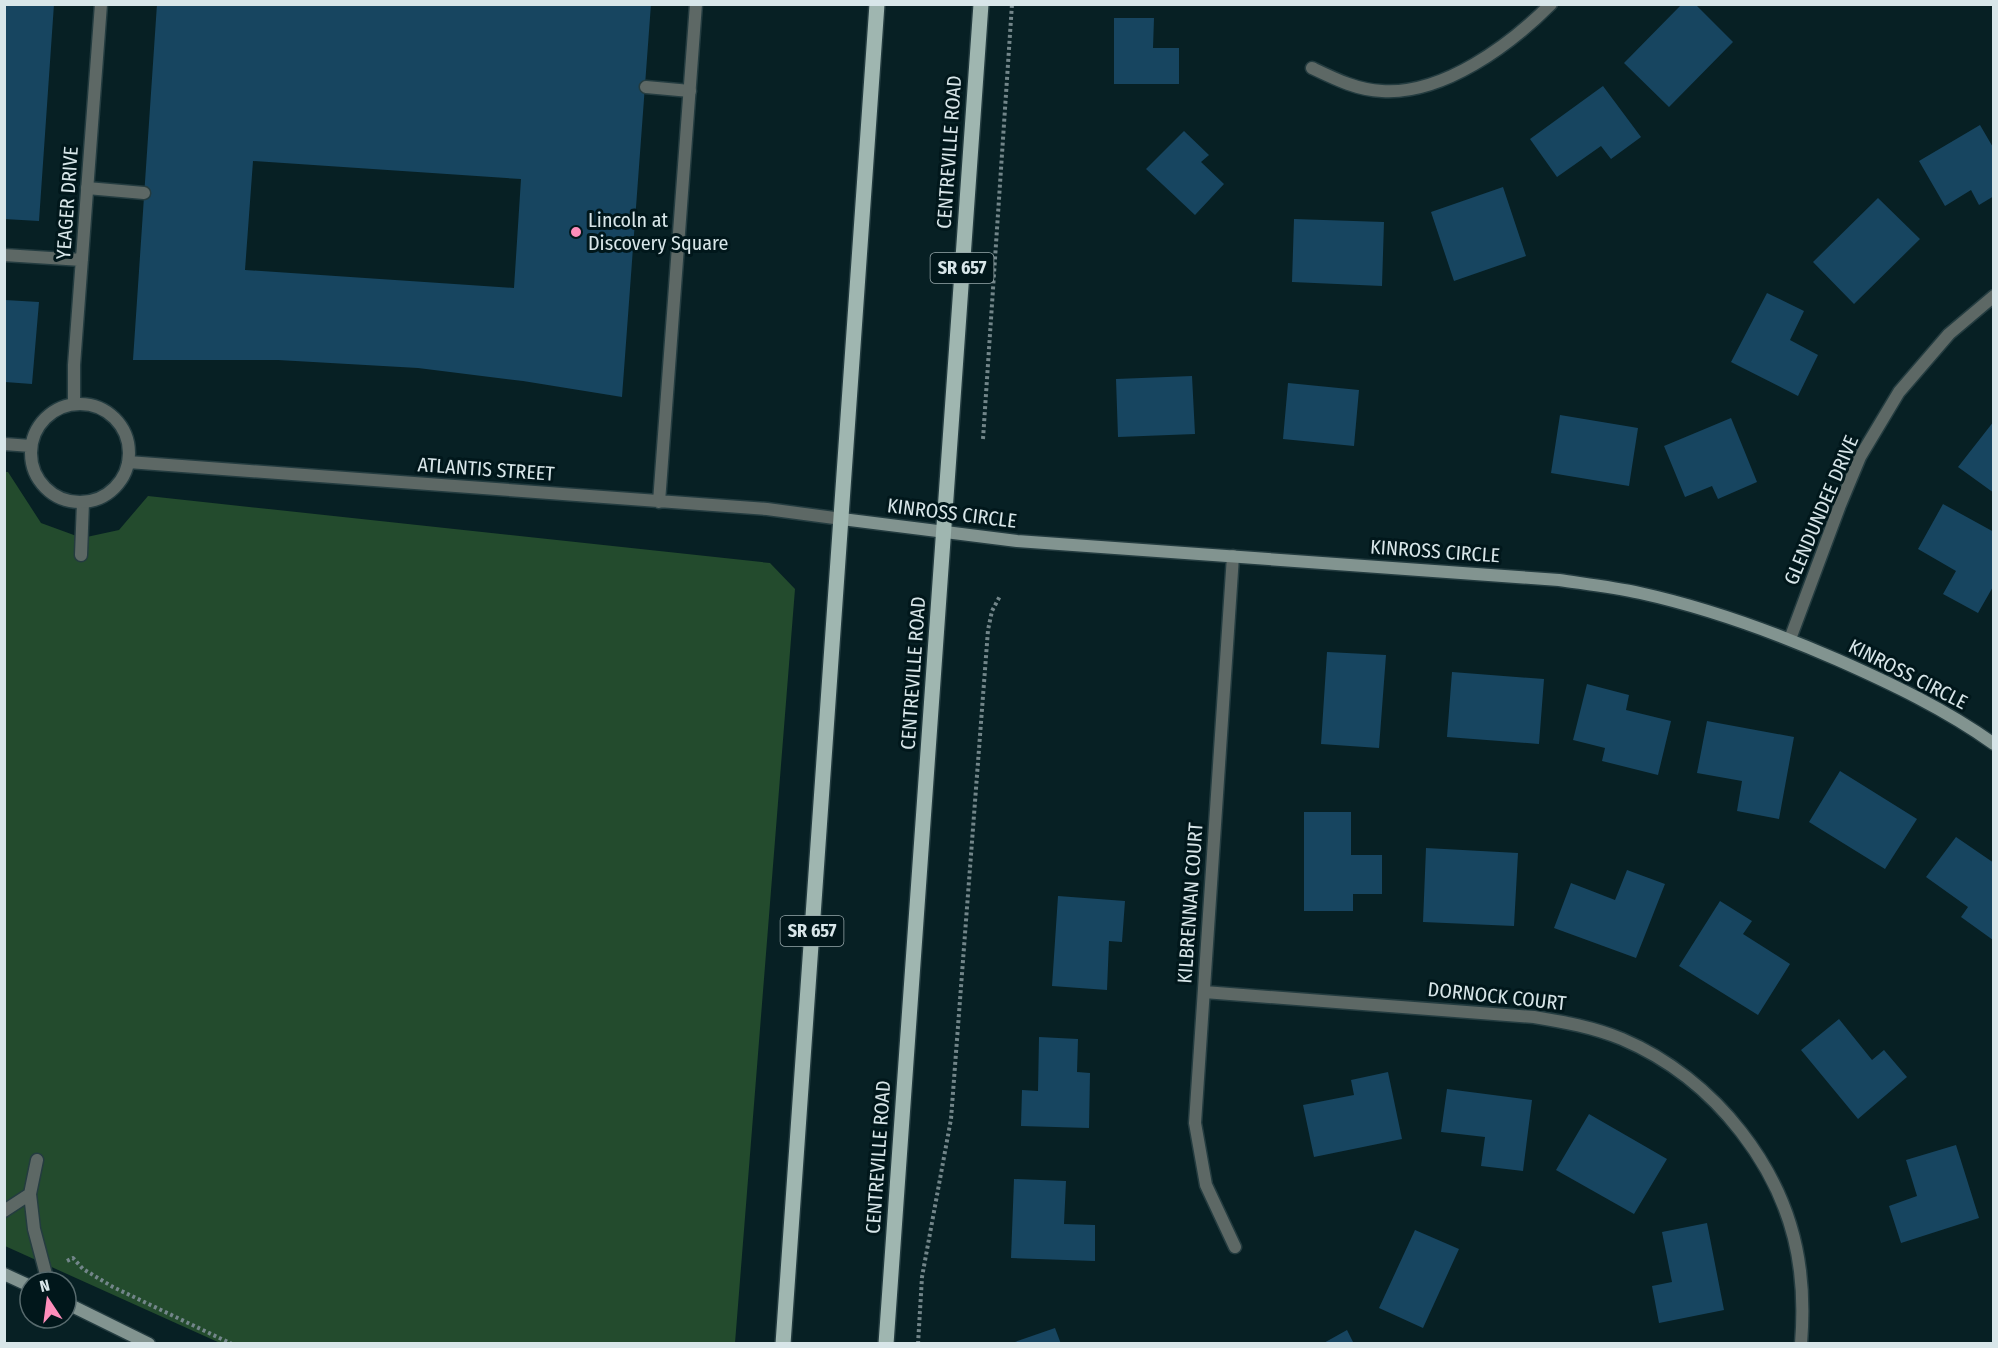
<svg xmlns="http://www.w3.org/2000/svg" width="1998" height="1348" font-family="'Fira Sans Condensed',sans-serif">
<rect width="100%" height="100%" fill="#072024"/>
<!-- green -->
<path fill="#234b2d" d="M5,472h3l33,51 41,15 37,-8 29,-34 622,67 25,26 -60,754h-515l-215,-97z"/>
<!-- building -->
<path fill="#174560" fill-rule="evenodd" d="M4,4h50l-15,217 -35,-2z
M157,4h494l-29,393 -99,-16 -105,-13 -140,-8h-145zM253,161l268,18 -7,109 -269,-18z
M1682,4h13l38,38 -64,65 -45,-44z
M1114,18h40l-1,30h26v36h-65z
M1603,86l38,51 -30,22 -10,-13 -44,31 -27,-38z
M1980,125l14,24v47l-15,9 -8,-15 -26,16 -26,-45z
M1184,131l25,24 -8,7 23,22 -29,31 -49,-46z
M1503,187l23,69 -72,25 -23,-69z
M1878,198l42,41 -66,65 -41,-42z
M1294,219l90,3 -2,64 -90,-4z
M1767,293l37,18 -14,29 28,15 -20,41 -67,-34z
M5,300l34,2 -7,82 -27,-2z
M1192,376l3,58 -77,3 -2,-58z
M1288,383l71,7 -5,56 -71,-7z
M1560,415l78,13 -9,58 -78,-13z
M1731,418l26,64 -39,17 -6,-13 -27,11 -21,-51z
M1994,421v72l-36,-26z
M1943,504l51,28v53l-16,28 -35,-19 13,-23 -38,-22z
M1327,652l59,3 -7,93 -58,-4z
M1452,672l92,7 -5,65 -92,-7z
M1587,684l42,11 -3,15 45,11 -13,54 -56,-14 3,-13 -32,-8z
M1707,721l87,16 -15,82 -42,-8 5,-30 -45,-8z
M1840,771l77,48 -32,50 -76,-47z
M1304,812h47v43h31v39h-29v17h-49z
M1956,837l38,26 -1,77 -32,-23 7,-10 -42,-30z
M1426,848l92,5 -4,73 -91,-4z
M1627,870l38,14 -29,74 -82,-30 17,-45 44,17z
M1058,896l67,5 -3,41 -13,-1 -2,49 -55,-4z
M1720,901l32,20 -9,13 47,30 -32,51 -79,-49z
M1839,1019l33,41 12,-10 23,27 -49,42 -57,-69z
M1039,1037l39,2 -1,33 13,1 -1,55 -68,-2 1,-36 16,1z
M1388,1072l14,67 -88,18 -11,-52 51,-10 -3,-15z
M1447,1089l85,11 -9,71 -42,-5 4,-29 -44,-5z
M1589,1114l78,45 -33,55 -78,-44z
M1956,1145l23,73 -78,25 -12,-37 28,-10 -11,-36z
M1014,1179l52,2 -2,43 31,1v36l-84,-3z
M1707,1223l17,87 -65,13 -7,-37 20,-4 -10,-50z
M1415,1230l44,19 -36,79 -44,-20z
M1055,1328l6,16h-49v-1z
M1347,1330l7,14h-32z"/>
<g fill="none" stroke-linecap="round" stroke-linejoin="round">
<defs>
<path id="lane" d="M646,87l44,4
M87,188l57,5
M81,555l2,-53
M37,1160l-7,34 4,35 14,53
M4,1211l26,-17"/>
<path id="street" d="M1312,68c23,11 45,22 70,23 61,4 128,-46 169,-87
M4,255l78,5
M74,404v-39l27,-361
M31 453a49 49 0 1 1 98 0a49 49 0 1 1-98 0Z
M4,444l27,2
M128,462l639,47 75,10
M659,502l37,-498
M1233,556l-38,567 11,62 29,62
M1790,639l50,-134 20,-48 39,-65 50,-58 45,-38
M1204,992l330,25c30,5 59,10 88,22 92,39 166,131 178,232 3,24 3,48 1,73"/>
<path id="secondary" d="M842,519l175,22 542,39c27,4 54,7 81,13 68,15 134,39 198,67 54,24 107,49 156,84
M4,1274l26,12
M66,1303l83,41"/>
<path id="primary" d="M783,1344l94,-1340
M886,1344l95,-1340"/>
</defs>
<!-- lane casing -->
<use href="#lane" stroke="#243c40" stroke-width="15"/>
<!-- street casing -->
<use href="#street" stroke="#243c40" stroke-width="15"/>
<!-- secondary casing -->
<use href="#secondary" stroke="#243c40" stroke-width="15"/>
<!-- primary casing -->
<use href="#primary" stroke="#243c40" stroke-width="18"/>
<!-- path -->
<path stroke="#73868a" stroke-width="4" stroke-dasharray="3 3" stroke-linecap="butt" d="M983,439l29,-435
M67,1261l6,-3 10,11 30,18 119,57
M918,1344l4,-67 29,-158 37,-489 4,-19 8,-15"/>
<!-- lane -->
<use href="#lane" stroke="#5d6865" stroke-width="12"/>
<!-- street -->
<use href="#street" stroke="#5d6865" stroke-width="12"/>
<!-- secondary -->
<use href="#secondary" stroke="#829490" stroke-width="12"/>
<!-- primary -->
<use href="#primary" stroke="#9fb6b0" stroke-width="15"/>
</g>
<!-- markers -->
<circle fill="#fe8ebb" stroke="#01171b" stroke-width="2" cx="576" cy="232" r="6"/>
<g text-anchor="middle" dominant-baseline="central" stroke-width="6" stroke-linejoin="round" paint-order="stroke">
<!-- shield labels -->
<g fill="#01171b" stroke="#98a8ab" stroke-width="1.5">
<rect x="930.5" y="253" width="63" height="30" rx="4.5"/>
<rect x="780.5" y="916" width="63" height="30" rx="4.5"/>
</g>
<g font-size="18" font-weight="bold" fill="#d8e6e9">
<text x="962" y="268">SR 657</text>
<text x="812" y="931">SR 657</text>
</g>
<!-- street labels -->
<g font-size="20" fill="#d8e6e9" stroke="#01171b">
<text transform="translate(949 152) rotate(-86)">CENTREVILLE ROAD</text>
<text transform="translate(67 203) rotate(-86)">YEAGER DRIVE</text>
<text transform="translate(486 469) rotate(4)">ATLANTIS STREET</text>
<text transform="translate(1821 510) rotate(-67)">GLENDUNDEE DRIVE</text>
<text transform="translate(952 513) rotate(7)">KINROSS CIRCLE</text>
<text transform="translate(1435 551) rotate(4)">KINROSS CIRCLE</text>
<text transform="translate(913 673) rotate(-86)">CENTREVILLE ROAD</text>
<text transform="translate(1908 674) rotate(27)">KINROSS CIRCLE</text>
<text transform="translate(1190 903) rotate(-86)">KILBRENNAN COURT</text>
<text transform="translate(1497 996) rotate(6)">DORNOCK COURT</text>
<text transform="translate(878 1157) rotate(-86)">CENTREVILLE ROAD</text>
</g>
<!-- poi labels -->
<g font-size="20" fill="#d8e6e9" stroke="#01171b" text-anchor="start">
<text x="588" y="220">Lincoln at<tspan x="588" dy="23">Discovery Square</tspan></text>
</g>
</g>
<!-- border -->
<rect width="1998" height="1348" fill="none" stroke="#d8e6e9" stroke-width="12"/>
<!-- north arrow -->
<g transform="translate(48 1300) rotate(347)"><circle r="28" fill="#01171b" stroke="#576a6d" stroke-width="1.5"/>
<path d="M0-4.5L10 22L0 15L-10 22Z" fill="#fe8ebb"/>
<text y="-9" font-size="16" font-weight="bold" text-anchor="middle" fill="#d8e6e9">N</text>
</g>
</svg>
